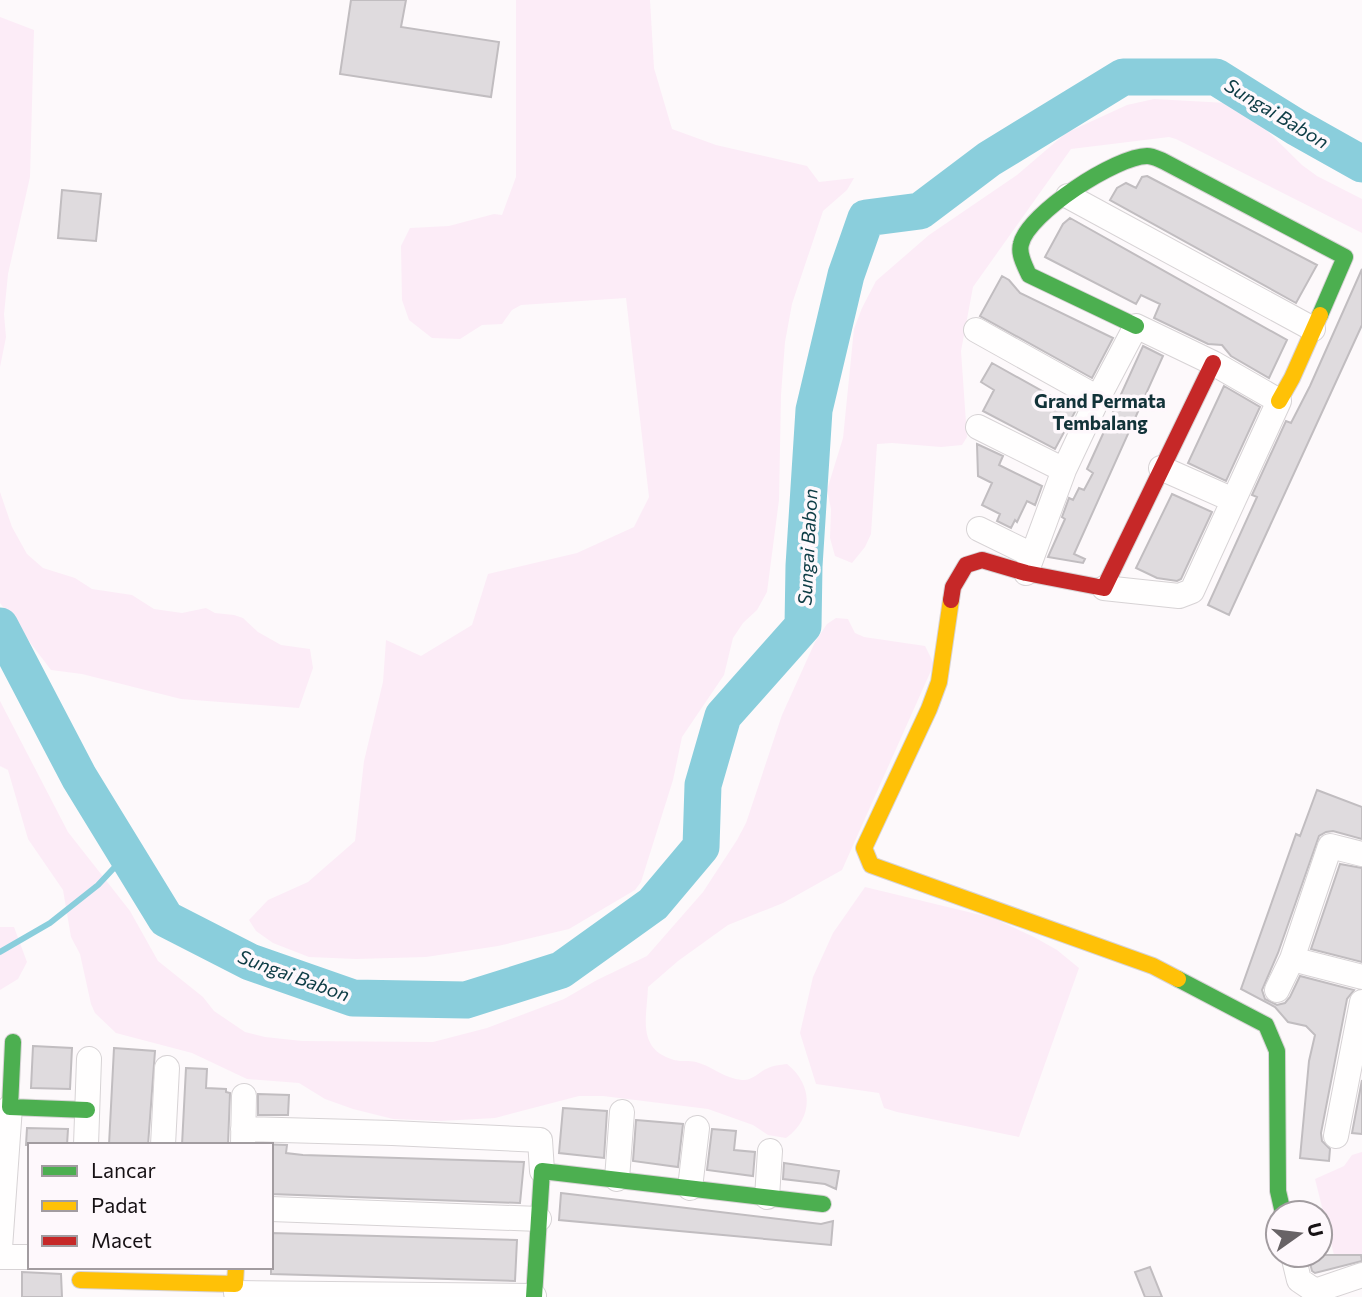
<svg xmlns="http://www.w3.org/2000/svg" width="1362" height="1297" font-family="Commissioner,sans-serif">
<rect width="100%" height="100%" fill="#fdf9fb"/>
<!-- green -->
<path fill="#fcecf7" d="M516,0h134l4,68 18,61 44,16 91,21 12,16 35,-4 -7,12 -24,21 -31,93 -7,38 -4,53 -2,105 -12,92 -10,18 -14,13 -10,15 -9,37 -42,62 -9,43 -32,102 -6,8 -66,39 -71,17 -72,11 -70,2 -47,-2 -36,-14 -17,-12 -7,-11 19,-20 40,-18 47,-41 9,-80 19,-79 3,-42 35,16 51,-31 16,-51 89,-21 57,-26 15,-30 -23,-199 -105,7 -9,5 -10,14 -20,1 -22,14 -28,-1 -23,-18 -7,-20 -1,-54 9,-18 39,-2 45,-12 8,1 14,-38z
M0,17l34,13 -4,147 -22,97 -4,40 2,23 -6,30z
M1154,99l73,4 17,5 58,57 15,11 45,23v34l-186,-94 -7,-2 -98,12 -98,138 -12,64 6,86 -5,8 -21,2 -49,-4 -15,1 -6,90 -6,13 -13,16 -17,-7 -5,-18 1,-29 -4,-19 16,-52 11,-109 8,-21 14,-27 53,-46 88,-60 49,-42 61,-28z
M0,492l12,35 15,27 16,14 32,10 17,11 40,6 22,14 28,4 24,-5 9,5 19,2 9,3 15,14 23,13 29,4 3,19 -14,40 -118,-9 -99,-25 -31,-4 -51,-67z
M836,618l12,1 7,14 9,4 61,9 9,18 -92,206 -59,33 -55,22 -50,36 -30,26c-1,30 -12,62 26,73 8,2 15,0 22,2 16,4 29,17 46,18 10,1 16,-7 24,-11 7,-4 14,-4 21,-5 27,21 26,55 -1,74l-18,-3 -15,-10 -45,-16 -105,-13h-24l-84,22 -54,3 -48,-2 -40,-10 -28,-10 -26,-16 -52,-4 -55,-26 -76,-20 -21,-20 -4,-9 -11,-50 -9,-17 -8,-47 -35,-51 -20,-69 -8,-4v-65l68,131 62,79 28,50 45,36 11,14 31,21 20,5 37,4 131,1 54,-14 77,-29 33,-19 50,-24 56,-64 34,-52 9,-17 36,-108 33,-73 12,-18z
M865,887l128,31 41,19 23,13 22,18 -60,169 -122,-25 -13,-4 -5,-15 -63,-9 -16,-51 13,-56 20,-44z
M0,927h14l13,35 -9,17 -18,11z
M1362,1152v108l-25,7 -22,-88 29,-13 8,-11z"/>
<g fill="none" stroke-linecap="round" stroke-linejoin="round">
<!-- stream -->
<path stroke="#8acedc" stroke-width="6" d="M0,952l50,-29 48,-38 29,-31"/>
<!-- river -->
<path stroke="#8acedc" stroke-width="37" d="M0,626l79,151 87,142 84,43 103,36 113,2 95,-30 92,-66 48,-57 2,-62 20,-69 80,-90 1,-60 10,-156 32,-135 20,-57 54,-7 69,-52 134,-82h93l80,50 66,37"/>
</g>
<!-- building -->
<path fill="#dfdbde" stroke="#c1bdc0" stroke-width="2" d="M351,0h55l-5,27 98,15 -8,55 -151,-23z
M1147,176l170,89 -21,38 -186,-103 7,-12 9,-5 10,5 6,-11z
M62,190l39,4 -5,47 -38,-3z
M1070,218l217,122 -18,38 -38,-22 -9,-11 -14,-1 -54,-26 6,-14 -19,-9 -5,9 -91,-47 18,-33z
M1362,269v56l-133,290 -21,-10 49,-108 -5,-2 34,-74 5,2 19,-37z
M1002,276l7,4 11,13 93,45 -21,40 -112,-62z
M1143,346l20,10 -89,198 11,5 -2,4 -35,-6 17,-38 -3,-2 7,-19 4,2 6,-12 5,2 9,-17 -6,-4z
M992,363l84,47 -21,39 -72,-38 11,-21 -13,-8z
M1224,386l36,21 -34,74 -38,-18z
M977,444l26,12 -4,9 43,21 -7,19 -8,-4 -10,21 -2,-2 -4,8 -14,-7 3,-7 -18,-9 10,-22 -14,-7z
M1172,494l40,18 -31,67 -4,2 -20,-3 -21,-10z
M1317,790l45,17v32l-29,-8 -7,1 -7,4 -41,117 -16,37 3,9 12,6 8,-2 5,-6 10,-21 54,14 -7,9 -26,134 1,8 8,8 -1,12 -29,-3 9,-97 6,-26 -9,-9 -18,-4 -13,-15 -34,-18 55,-155 4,2z
M1340,864l22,4v94l-51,-13z
M33,1046l39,2 -2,41 -39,-1z
M114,1048l41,3 -7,94h-39z
M186,1068l21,1 -1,19 20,1v3l4,1 -2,52h-46z
M1362,1080v54l-10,-1z
M258,1094l31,1 -1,20h-30z
M563,1108l44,3 -3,47 -45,-5z
M636,1120l47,4 -5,43 -45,-6z
M27,1128l41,1 -1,16h-41z
M712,1129l24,2 -2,19 21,2 -2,24 -46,-6z
M258,1144l29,1 -1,8 17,2 221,7 -4,41 -249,-9v-49z
M784,1163l55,8 -3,18 -11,-5 -42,-5z
M561,1193l260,31 12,-3 -2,24 -272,-25z
M271,1233l246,7 -2,41 -244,-7z
M1308,1255h53l1,6 -47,12 -3,-2z
M1150,1267l12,30h-17l-10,-25z
M22,1272l39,2 1,23h-40z"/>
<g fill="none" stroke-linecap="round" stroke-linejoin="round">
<defs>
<path id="street" d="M1068,196l245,133
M976,330l122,68
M978,427l86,43
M1161,468l72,32
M979,529l53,26
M1026,573l38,-103 34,-72 38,-72 77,37 66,38 -87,190 -13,5 -75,-8
M1362,854l-32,-8 -38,113 70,18
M1277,990l15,-31
M243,1129l149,4 148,7 2,31
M1336,1136l26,-134
M243,1144l1,-48
M86,1145l3,-86
M163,1145l4,-77
M617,1179l5,-67
M690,1188l7,-60
M767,1197l3,-46
M271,1209l268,10
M0,1248l10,-141
M1293,1255l6,25 16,11 47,-16
M0,1257h30
M236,1293l298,3"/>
<path id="fast" d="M1136,326l-107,-51c-4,-9 -11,-21 -8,-31 7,-31 96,-88 126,-88 6,0 11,3 16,5l182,96 -25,58
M1178,979l88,46 11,26 1,140 5,22
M13,1042l-3,65 77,3
M534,1297l8,-126 281,33"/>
<path id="slow" d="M1279,401l13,-23 28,-63
M951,600l-12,82 -10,27 -65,139 7,17 282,101 25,13
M80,1280l155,4 1,-17"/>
<path id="jam" d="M951,600l2,-13 13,-22 16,-5 44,13 78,15 109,-225"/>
</defs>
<!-- street casing -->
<use href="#street" stroke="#d7d3d5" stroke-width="26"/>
<!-- fast casing -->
<use href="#fast" stroke="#d7d3d5" stroke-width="18"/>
<!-- slow casing -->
<use href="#slow" stroke="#d7d3d5" stroke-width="18"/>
<!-- jam casing -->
<use href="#jam" stroke="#d7d3d5" stroke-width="18"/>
<!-- street -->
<use href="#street" stroke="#fffefe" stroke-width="24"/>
<!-- fast -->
<use href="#fast" stroke="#4caf50" stroke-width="16"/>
<!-- slow -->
<use href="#slow" stroke="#ffc107" stroke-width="16"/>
<!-- jam -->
<use href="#jam" stroke="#c62828" stroke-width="16"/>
</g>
<g text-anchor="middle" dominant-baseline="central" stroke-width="7" stroke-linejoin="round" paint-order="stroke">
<!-- water labels -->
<g font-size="19" font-style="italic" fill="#0d3c45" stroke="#fef8fc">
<text transform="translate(1277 113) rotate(31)">Sungai Babon</text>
<text transform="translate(807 547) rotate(-87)">Sungai Babon</text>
<text transform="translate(294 975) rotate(20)">Sungai Babon</text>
</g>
<!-- neighbourhood labels -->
<g font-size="19" font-weight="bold" fill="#123339" stroke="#fef8fc">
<text x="1100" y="400">Grand Permata<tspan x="1100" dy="22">Tembalang</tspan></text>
</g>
</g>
<!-- legend -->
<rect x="28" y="1143" width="245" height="126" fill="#fef8fc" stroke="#a29ca0" stroke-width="2"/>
<rect x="42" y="1166" width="35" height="10" fill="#4caf50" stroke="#a29ca0" stroke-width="2"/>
<text x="91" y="1178" font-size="21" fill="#171215">Lancar</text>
<rect x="42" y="1201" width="35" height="10" fill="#ffc107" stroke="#a29ca0" stroke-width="2"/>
<text x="91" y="1213" font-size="21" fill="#171215">Padat</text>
<rect x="42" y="1236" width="35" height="10" fill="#c62828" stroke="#a29ca0" stroke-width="2"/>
<text x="91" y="1248" font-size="21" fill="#171215">Macet</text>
<!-- north arrow -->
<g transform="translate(1299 1234) rotate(76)"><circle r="33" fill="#fef8fc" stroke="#a29ca0" stroke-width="2"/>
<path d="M0-5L12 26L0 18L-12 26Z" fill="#686366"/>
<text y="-10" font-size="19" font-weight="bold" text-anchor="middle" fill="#171215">U</text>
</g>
</svg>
